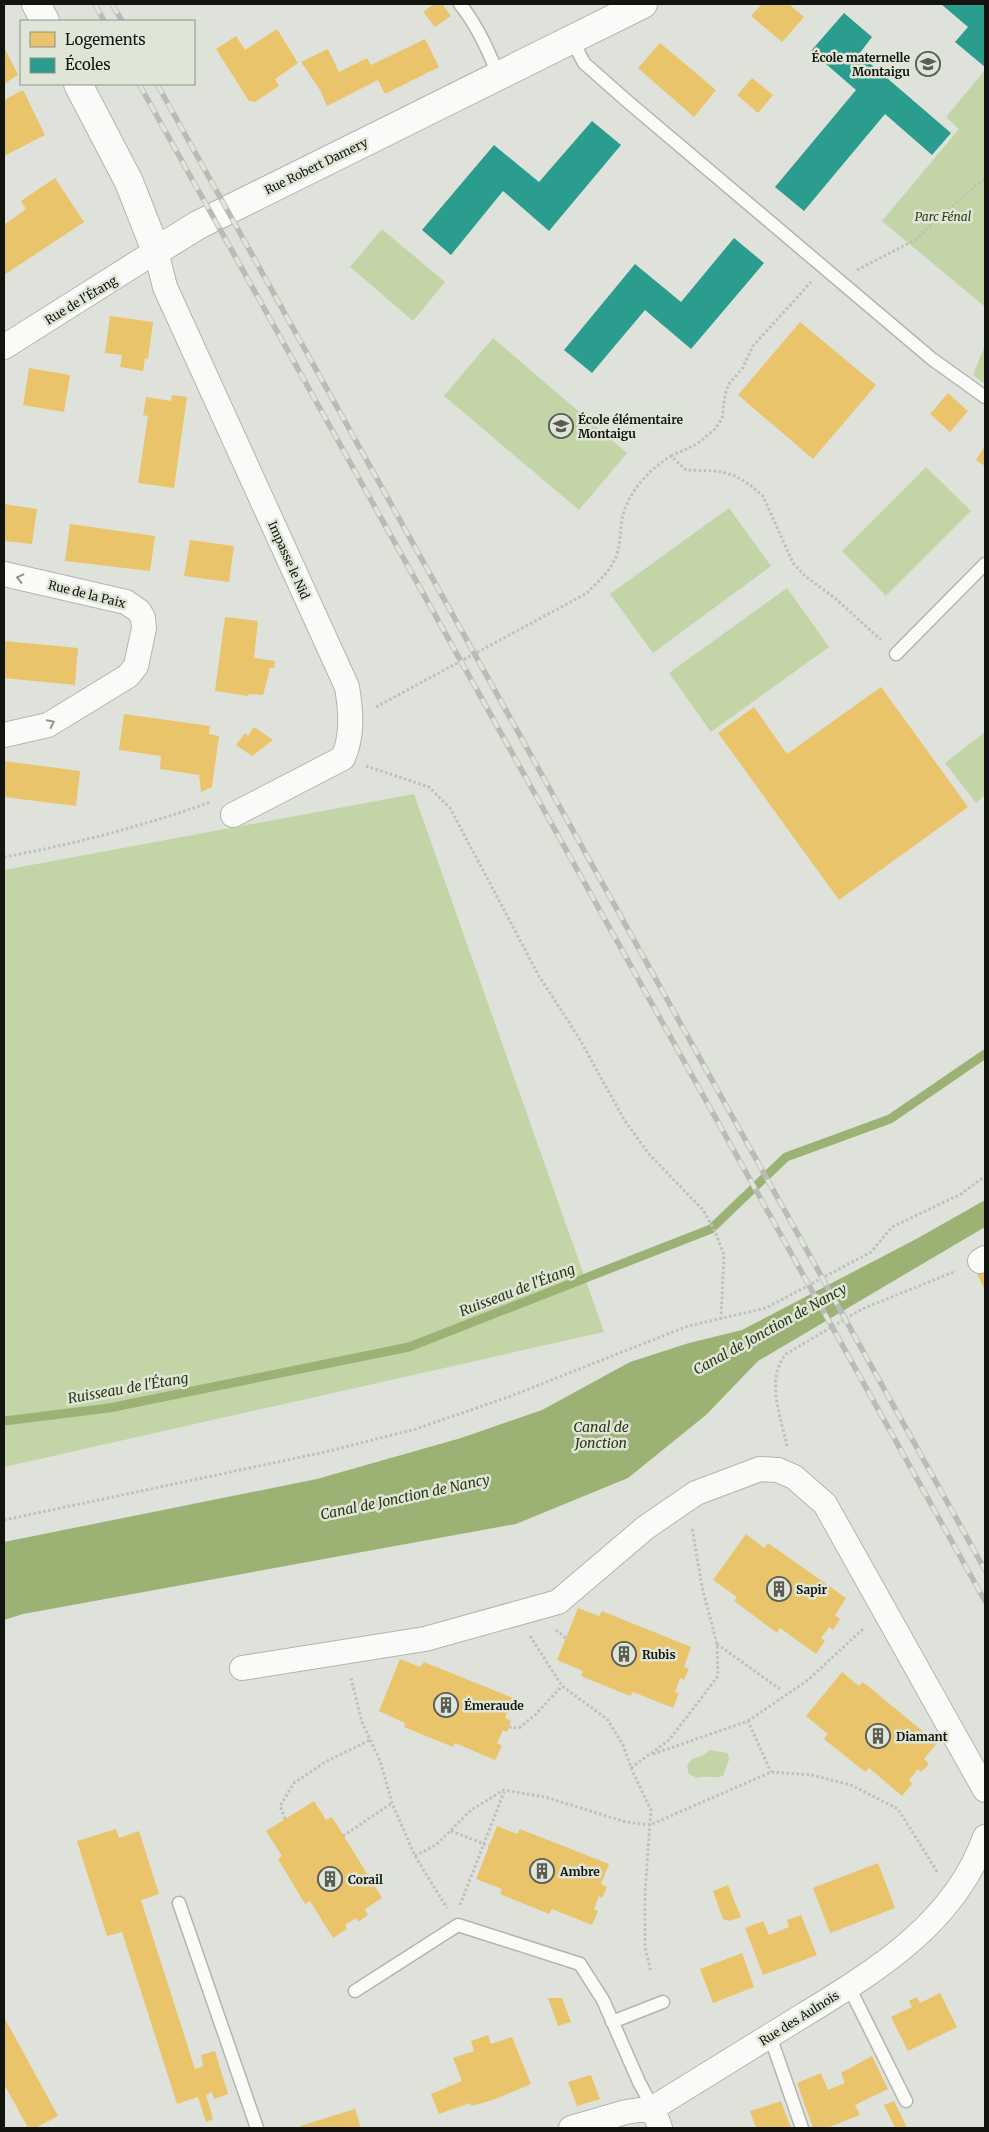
<svg xmlns="http://www.w3.org/2000/svg" width="989" height="2132" font-family="Merriweather,serif">
<rect width="100%" height="100%" fill="#dfe2da"/>
<!-- green -->
<path fill="#c3d5a7" d="M985,70v237l-103,-86 77,-92 -13,-12z
M382,229l63,53 -32,39 -63,-54z
M493,338l134,115 -48,57 -135,-114z
M985,345v39l-12,-9z
M926,467l45,44 -85,85 -44,-45z
M729,508l42,58 -118,87 -43,-59z
M787,588l42,59 -118,85 -42,-59z
M985,732v63l-9,8 -31,-40z
M414,794l190,538 -600,135v-597z
M710,1750l18,3 1,7 -6,16c-10,3 -17,-1 -26,2l-8,-4 -2,-8 5,-7 10,-3z"/>
<!-- water -->
<path fill="#9cb274" d="M985,1200v27l-227,134 -52,54 -78,63 -112,46 -493,90 -19,6v-78l313,-63 144,-41 81,-28 88,-48 59,-19 53,-13 176,-92z"/>
<!-- homes -->
<path fill="#e9c46a" d="M434,4h8l9,12 -16,11 -12,-15z
M762,4h27l15,13 -22,25 -31,-26z
M277,29l21,34 -23,16 4,7 -24,16 -6,-1 -33,-52 20,-13 9,14z
M425,39l14,28 -54,27 -7,-14 -51,26 -7,-16 -19,-28 27,-13 11,23 28,-14 4,7z
M660,43l56,47 -22,27 -56,-49z
M4,47l14,28 -14,9z
M752,78l21,17 -15,18 -21,-18z
M23,90l22,45 -41,21v-56z
M55,178l29,44 -80,53v-50l22,-16 -5,-8z
M110,316l43,6 -5,37 -3,-1 -2,13 -23,-4 2,-12 -17,-2z
M800,322l76,63 -63,74 -75,-64z
M29,368l41,7 -6,37 -41,-7z
M948,393l20,18 -18,21 -20,-18z
M172,395l15,2 -13,91 -36,-5 10,-67 -5,-1 3,-18 25,4z
M985,446v20l-9,-6z
M4,504l33,5 -5,35 -28,-3z
M70,524l85,12 -5,35 -85,-10z
M190,540l44,6 -5,36 -45,-6z
M225,617l33,4 -4,37 21,3 -1,7h-4l-7,27 -14,-1 -1,2 -33,-5z
M4,641l74,7 -3,37 -71,-7z
M881,687l87,120 -129,93 -121,-167 36,-26 33,47z
M124,714l86,12 -1,8 10,2 -7,51 -11,5 -2,-17 -39,-6 1,-13 -42,-6z
M254,727l19,13 -21,16 -16,-11 9,-12 3,3z
M4,761l76,10 -4,35 -72,-9z
M985,1269v21l-8,-16z
M746,1534l18,14 4,-5 78,55 -11,17 5,4 -7,11 -4,-3 -8,11 4,3 -9,13 -36,-26 -3,5 -43,-32 3,-4 -24,-17z
M578,1608l21,8 3,-5 89,36 -7,20 5,2 -5,11 -4,-2 -5,14 4,1 -6,15 -40,-16 -3,4 -49,-20 2,-5 -26,-11z
M400,1659l20,8 4,-5 89,36 -8,20 6,3 -4,11 -4,-2 -6,13 5,3 -7,14 -40,-17 -2,4 -49,-20 1,-4 -26,-12z
M842,1672l17,14 4,-4 74,61 -13,16 5,5 -8,8 -3,-3 -9,11 3,4 -10,12 -33,-28 -4,4 -41,-33 4,-5 -22,-18z
M314,1801l12,19 6,-3 50,81 -17,11 3,6 -10,7 -2,-4 -11,7 2,4 -14,9 -23,-37 -5,3 -27,-45 4,-3 -16,-25z
M497,1826l20,8 3,-5 89,35 -8,20 6,3 -5,11 -3,-2 -5,13 4,2 -6,14 -40,-16 -3,5 -49,-20 2,-5 -26,-10z
M116,1829l3,9 20,-7 20,63 -18,6 54,169 8,-3 -2,-11 14,-4 13,43 -14,5 -2,-7 -6,3 7,24 -7,3 -8,-25 -21,7 -55,-172 -15,4 -30,-95z
M878,1863l17,45 -65,25 -17,-45z
M728,1885l13,32 -12,4 -6,-2 -10,-28z
M801,1915l16,40 -54,20 -18,-47 18,-7 6,14 20,-8 -2,-7z
M742,1953l12,34 -41,16 -13,-34z
M940,1993l17,34 -49,24 -17,-34 21,-10 -3,-6 8,-4 3,6z
M548,1998h14l9,24 -13,4z
M4,2017l54,99 -23,12h-7l-24,-44z
M488,2035l3,9 21,-7 19,47 -38,16 -22,6 -1,-3 -31,11 -8,-20 31,-13 -9,-23 21,-7 -3,-10z
M872,2056l16,33 -33,16 5,10 -33,13h-14l-16,-45 24,-10 7,17 17,-7 -4,-10z
M591,2075l9,24 -23,7 -9,-24z
M781,2101l10,27h-35l-6,-17z
M894,2101l13,27h-12l-11,-23z
M355,2109l6,19h-60l-1,-2z"/>
<!-- schools -->
<path fill="#2a9d8f" d="M941,4h44v63l-30,-25 13,-15z
M844,13l28,24 -13,17 92,79 -19,22 -47,-41 -81,97 -29,-24 81,-97 -45,-39z
M592,121l29,24 -72,86 -46,-40 -52,64 -29,-25 72,-85 45,37z
M734,238l30,25 -73,86 -46,-39 -53,63 -28,-23 71,-86 46,38z"/>
<g fill="none" stroke-linecap="round" stroke-linejoin="round">
<!-- stream -->
<path stroke="#9cb274" stroke-width="9" d="M4,1421l105,-13 300,-61 302,-118 75,-72 104,-38 95,-65"/>
<defs>
<path id="service" d="M460,4c17,21 28,45 38,71
M571,38l13,25 43,38 305,258 53,38
M896,654l89,-90
M179,1903l78,225
M849,1987l57,114
M355,1991l103,-66 122,39 23,36 36,82 14,26
M612,2022l51,-20
M770,2036l32,92"/>
<path id="minor" d="M4,347l152,-96 9,36 182,400c4,24 6,49 -4,71l-110,57
M4,574l122,28 13,9 4,7 1,10 -8,38 -8,10 -80,49 -44,10
M980,1261l5,-3
M242,1668l183,-29 133,-37 87,-74 51,-35 64,-24 18,1 16,7 31,27 160,286
M653,2108l7,20
M571,2128l55,-16 27,-4c45,-28 91,-56 136,-84 78,-48 164,-96 196,-187"/>
<path id="tertiary" d="M36,4l9,17
M78,84l51,98 27,69 42,-26 42,-21 403,-200"/>
</defs>
<!-- service casing -->
<use href="#service" stroke="#b2b5af" stroke-width="15"/>
<!-- minor casing -->
<use href="#minor" stroke="#b2b5af" stroke-width="26"/>
<!-- tertiary casing -->
<use href="#tertiary" stroke="#b2b5af" stroke-width="30"/>
<!-- path -->
<path stroke="#bfc0be" stroke-width="3" stroke-dasharray="2.5 2.5" stroke-linecap="butt" d="M857,270l58,-30 61,-55 9,-5
M671,456l26,-12 18,-15 7,-10 3,-24 3,-10 14,-16 11,-23 58,-64
M376,707l211,-114c9,-10 21,-19 27,-32 8,-15 5,-34 10,-50 8,-23 26,-42 47,-55l15,14 31,1 16,4 16,9 14,12 30,67 12,13 31,23 45,41
M366,766l63,21 21,21 89,168 40,62 46,83 24,33 54,56 12,21 9,24 -3,64
M4,857c71,-13 139,-31 207,-55
M787,1446c-6,-29 -22,-67 -1,-92l76,-45 94,-38
M4,1520l321,-68 91,-23 95,-33 177,-70 78,-18 105,-56 21,-25 69,-33 24,-18
M556,1630l10,8
M530,1636l32,50 45,33 16,26 8,23 20,42 -6,82v55l6,25
M717,1644l64,46
M351,1678l11,44 18,39 12,42 23,53 32,52
M748,1721l60,-41 56,-52
M509,1727l10,1 16,-13 27,-29
M653,1754l95,-33 23,51
M631,1768l38,-28 49,-64 -1,-32 -15,-57 -10,-60
M285,1819l-5,-13 14,-23 31,-21 45,-22
M451,1831l38,15
M343,1836l49,-33
M415,1856l21,-11 35,-35 33,-20 41,7 81,25 24,3 121,-53 41,3 39,10 47,24 40,64
M460,1905l44,-113"/>
<!-- service -->
<use href="#service" stroke="#fafbf9" stroke-width="12"/>
<!-- minor -->
<use href="#minor" stroke="#fafbf9" stroke-width="24"/>
<!-- tertiary -->
<use href="#tertiary" stroke="#fafbf9" stroke-width="28"/>
<defs>
<path id="rail" d="M95,4l9,17
M112,4l10,17
M139,84l846,1517
M157,84l828,1486"/>
</defs>
<!-- rail casing -->
<use href="#rail" stroke="#babab8" stroke-width="5.5"/>
<!-- rail -->
<use href="#rail" stroke="#e0e6d7" stroke-width="4" stroke-dasharray="11" stroke-linecap="butt"/>
</g>
<!-- one-way arrows -->
<defs><path id="oneway-chevron" d="M-2-3.5L2.5 0L-2 3.5" fill="none" stroke-width="1.6" stroke-linecap="round" stroke-linejoin="round" transform="scale(1.25)"/></defs>
<g stroke="#929390">
<use href="#oneway-chevron" transform="translate(20 578) rotate(-167)"/>
<use href="#oneway-chevron" transform="translate(51 723) rotate(-26)"/>
</g>
<!-- icons -->
<defs>
<symbol id="school-ring" viewBox="-11 -11 22 22"><circle r="9.5" fill="#e0e6d7" stroke="#5a5c56" stroke-width="1.5"/><path d="M0-5L7-2L0 1L-7-2ZM-4 1L0 2.5L4 1V4Q0 6-4 4Z" fill="#5a5c56"/></symbol>
<symbol id="building-ring" viewBox="-11 -11 22 22"><circle r="9.5" fill="#e0e6d7" stroke="#5a5c56" stroke-width="1.5"/><path d="M-4-6H4V6H1V3H-1V6H-4ZM-2.5-4.3h1.7v1.8h-1.7ZM.8-4.3h1.7v1.8H.8ZM-2.5-1h1.7V.8h-1.7ZM.8-1h1.7V.8H.8Z" fill="#5a5c56"/></symbol>
</defs>
<g fill-rule="evenodd">
<use href="#school-ring" x="914" y="50" width="28" height="28"/>
<use href="#school-ring" x="547" y="412" width="28" height="28"/>
<use href="#building-ring" x="765" y="1575" width="28" height="28"/>
<use href="#building-ring" x="610" y="1640" width="28" height="28"/>
<use href="#building-ring" x="432" y="1691" width="28" height="28"/>
<use href="#building-ring" x="864" y="1722" width="28" height="28"/>
<use href="#building-ring" x="528" y="1857" width="28" height="28"/>
<use href="#building-ring" x="316" y="1865" width="28" height="28"/>
</g>
<g text-anchor="middle" dominant-baseline="central" stroke-width="5" stroke-linejoin="round" paint-order="stroke">
<!-- poi labels -->
<g font-size="12" font-weight="bold" fill="#12140f" stroke="#e0e6d7" text-anchor="start">
<text x="910" y="57" text-anchor="end">École maternelle<tspan x="910" dy="14">Montaigu</tspan></text>
<text x="578" y="419">École élémentaire<tspan x="578" dy="14">Montaigu</tspan></text>
<text x="796" y="1589">Sapir</text>
<text x="642" y="1654">Rubis</text>
<text x="464" y="1705">Émeraude</text>
<text x="896" y="1736">Diamant</text>
<text x="560" y="1871">Ambre</text>
<text x="348" y="1879">Corail</text>
</g>
<!-- street labels -->
<g font-size="12" fill="#12140f" stroke="#e0e6d7">
<text transform="translate(316 166) rotate(-26)">Rue Robert Damery</text>
<text transform="translate(81 300) rotate(-31)">Rue de l'Étang</text>
<text transform="translate(289 560) rotate(66)">Impasse le Nid</text>
<text transform="translate(87 594) rotate(14)">Rue de la Paix</text>
<text transform="translate(799 2018) rotate(-32)">Rue des Aulnois</text>
</g>
<!-- park labels -->
<g font-size="12" font-style="italic" fill="#2e3b17" stroke="#e0e6d7">
<text x="943" y="216">Parc Fénal</text>
</g>
<!-- water labels -->
<g font-size="14" font-style="italic" fill="#2b3814" stroke="#e0e6d7">
<text transform="translate(517 1290) rotate(-21)">Ruisseau de l'Étang</text>
<text transform="translate(770 1329) rotate(-29)">Canal de Jonction de Nancy</text>
<text transform="translate(128 1388) rotate(-10)">Ruisseau de l'Étang</text>
<text x="601" y="1427">Canal de<tspan x="601" dy="16">Jonction</tspan></text>
<text transform="translate(405 1497) rotate(-12)">Canal de Jonction de Nancy</text>
</g>
</g>
<!-- border -->
<rect width="989" height="2132" fill="none" stroke="#12140f" stroke-width="10"/>
<!-- legend -->
<rect x="20" y="20" width="175" height="65" fill="#e0e6d7" stroke="#8e9287"/>
<rect x="30" y="32" width="25" height="15" fill="#e9c46a" stroke="#8e9287"/>
<text x="65" y="45" font-size="15" fill="#12140f">Logements</text>
<rect x="30" y="58" width="25" height="15" fill="#2a9d8f" stroke="#8e9287"/>
<text x="65" y="70" font-size="15" fill="#12140f">Écoles</text>
</svg>
